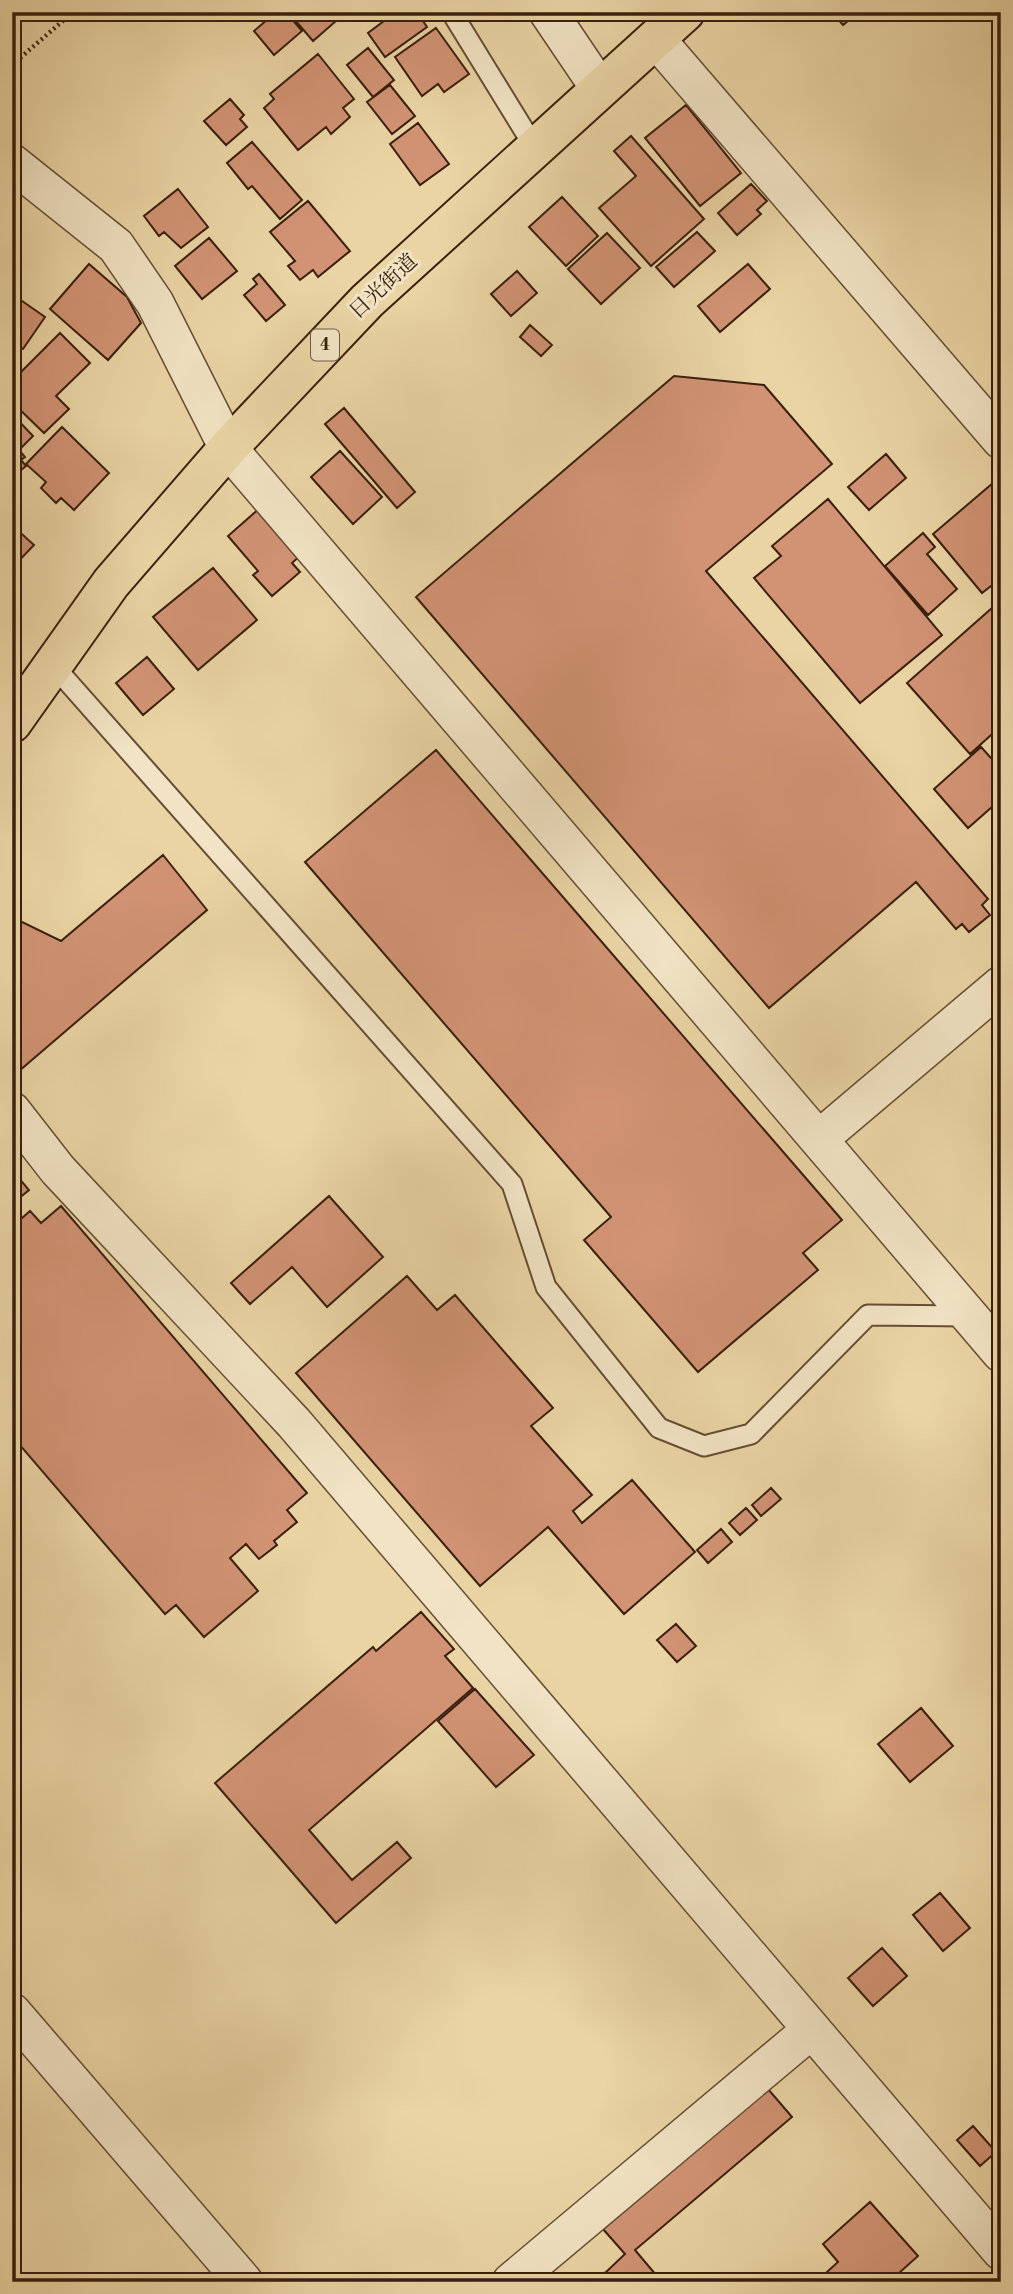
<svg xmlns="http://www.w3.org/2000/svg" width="1013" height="2294" font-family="'Old Standard TT','Noto Serif JP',serif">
<rect width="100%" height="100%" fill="#ead4a4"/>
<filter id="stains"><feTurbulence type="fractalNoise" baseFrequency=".00286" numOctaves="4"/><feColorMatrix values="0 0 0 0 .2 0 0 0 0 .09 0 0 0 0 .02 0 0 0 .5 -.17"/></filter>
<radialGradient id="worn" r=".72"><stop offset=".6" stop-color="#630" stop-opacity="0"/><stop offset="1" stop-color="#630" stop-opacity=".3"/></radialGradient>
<!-- building -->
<path fill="#d19374" stroke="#3a1f0e" stroke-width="2" d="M276,12h10l16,19 -28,24 -20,-24z
M288,12h40l8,9 -23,20z
M396,12h21l10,15 -42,30 -17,-24z
M832,12h27l-16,13z
M436,28l33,46 -25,18 -6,-8 -16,12 -27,-39z
M368,48l26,32 -21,17 -26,-32z
M318,54l36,45 -11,9 7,9 -19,17 -5,-7 -28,23 -34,-42 10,-9 -4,-5z
M390,85l25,31 -23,18 -25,-32z
M230,99l14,16 -4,4 7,8 -21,18 -22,-24z
M686,105l55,68 -41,33 -55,-68z
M418,123l31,41 -29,21 -30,-41z
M631,136l73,83 -53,47 -52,-58 37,-32 -22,-25z
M252,142l50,58 -22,19 -28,-33 -4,3 -21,-26z
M751,184l16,17 -10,9 4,4 -24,21 -19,-22z
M178,189l30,38 -27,21 -17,-16 -5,4 -15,-20z
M562,197l36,39 -32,30 -37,-39z
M308,201l42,50 -32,26 -5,-7 -13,10 -12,-14 7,-5 -25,-29z
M12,223l7,5 -7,9z
M697,232l18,19 -41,36 -18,-20z
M607,233l33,35 -39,36 -33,-35z
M209,238l28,33 -35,28 -27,-33z
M89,264l38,33 14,26 -33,37 -58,-51z
M748,264l22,25 -50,43 -22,-26z
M517,271l20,22 -26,23 -20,-22z
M259,274l26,31 -19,16 -22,-26 13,-11 -4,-5z
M12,294l33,23 -22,32 -11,-7z
M530,325l22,20 -11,11 -21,-19z
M60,333l30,30 -34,33 13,13 -25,24 -32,-31v-21z
M674,376l90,9 68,79 -126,107 282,328 -6,6 8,10 -21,17 -7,-8 -6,5 -40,-47 -147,126 -353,-411z
M344,408l71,84 -18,16 -72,-84z
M12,414l21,22 -14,14 6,7 -4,3 5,6 -14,12z
M62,427l47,46 -35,37 -13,-12 -5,5 -15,-15 5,-6 -20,-18z
M340,451l42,46 -29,27 -42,-47z
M886,454l20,24 -37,32 -21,-23z
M993,483l8,10v85l-19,15 -49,-59z
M828,499l114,136 -82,68 -106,-125 27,-22 -9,-10z
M261,507l40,48 -9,8 8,9 -28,24 -19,-21 5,-4 -30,-35z
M12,525l22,20 -22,23z
M923,533l12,14 -8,7 30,35 -29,26 -43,-49z
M213,568l44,52 -59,50 -45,-53z
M1001,600v126l-31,28 -63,-71z
M147,657l27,32 -31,26 -27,-32z
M981,747l20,22v30l-33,29 -34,-39z
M436,750l406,470 -39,33 15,17 -120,102 -114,-132 27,-23 -306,-355z
M163,855l44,55 -195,167v-160l49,24z
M12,1170l17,20 -17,14z
M329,1196l54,61 -56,50 -35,-40 -42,37 -19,-21z
M61,1206l246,287 -20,17 10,12 -23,19 3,4 -18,14 -13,-15 -16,14 28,33 -54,46 -28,-32 -11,9 -153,-178v-209l18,-16 11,12z
M407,1276l30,34 18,-15 98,113 -22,18 61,69 -19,16 9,12 50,-43 63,72 -71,62 -76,-87 -68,59 -184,-213z
M771,1488l10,11 -20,17 -9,-11z
M746,1508l11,12 -17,15 -11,-12z
M721,1529l11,13 -24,21 -11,-13z
M421,1612l33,37 -9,7 28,32 -164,142 43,50 45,-38 14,16 -75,65 -121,-140 158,-136 3,4z
M676,1624l20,22 -19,16 -20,-22z
M475,1689l59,66 -38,32 -58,-66z
M921,1708l32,38 -43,36 -32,-38z
M940,1893l30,35 -27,23 -30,-36z
M882,1948l25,28 -34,30 -25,-28z
M768,2089l24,28 -157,133 27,32h-48l-8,-10 19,-18 -22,-25z
M973,2126l23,26 -16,14 -23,-26z
M870,2202l48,54 -29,26h-73l22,-20 -15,-18z
M604,2273l8,9h-18z"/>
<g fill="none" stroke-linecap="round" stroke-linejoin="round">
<defs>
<path id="service" d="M452,13l83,135
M53,665l459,519 34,103 113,141 45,18 47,-12 117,-119 101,1"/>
<path id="minor" d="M548,12l52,77
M656,39l345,401
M12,163l104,83 39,57 73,145 773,905
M12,1111l46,59 236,253 707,828
M819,1139l182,-154
M12,2012l232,270
M511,2282l300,-252"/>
<path id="trunk" d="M12,723l99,-140 117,-135 139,-147 318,-289"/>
</defs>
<!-- service casing -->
<use href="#service" stroke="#664c34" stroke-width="23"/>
<!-- minor casing -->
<use href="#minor" stroke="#664c34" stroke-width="40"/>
<!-- trunk casing -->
<use href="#trunk" stroke="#3a1f0e" stroke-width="42"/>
<!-- path -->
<path stroke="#3a1f0e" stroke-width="4.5" stroke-dasharray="2 3.5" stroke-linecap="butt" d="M12,65l61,-53"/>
<!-- service -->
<use href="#service" stroke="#f1e3c4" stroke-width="19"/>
<!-- minor -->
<use href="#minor" stroke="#f1e3c4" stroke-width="37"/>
<!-- trunk -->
<use href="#trunk" stroke="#ead4a4" stroke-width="38"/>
</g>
<g text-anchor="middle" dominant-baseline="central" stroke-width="6" stroke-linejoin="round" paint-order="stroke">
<!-- shield labels -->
<rect fill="#f1e3c4" stroke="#715a45" stroke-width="2" x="311" y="329.5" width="28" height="31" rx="5"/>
<g font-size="19" font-weight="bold" fill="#3a1f0e">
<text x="325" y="345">4</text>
</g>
<!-- street labels -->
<g font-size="21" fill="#3a1f0e" stroke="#f1e3c4">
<text transform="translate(384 287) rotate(-43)">日光街道</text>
</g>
</g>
<!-- margin -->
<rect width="1013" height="2294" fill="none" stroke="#ead4a4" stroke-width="42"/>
<rect x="14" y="14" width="985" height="2266" fill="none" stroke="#3a1f0e" stroke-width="3.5"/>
<rect x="21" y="21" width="971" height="2252" fill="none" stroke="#3a1f0e" stroke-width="2"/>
<rect width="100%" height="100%" filter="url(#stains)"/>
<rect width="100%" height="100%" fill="url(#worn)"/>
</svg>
